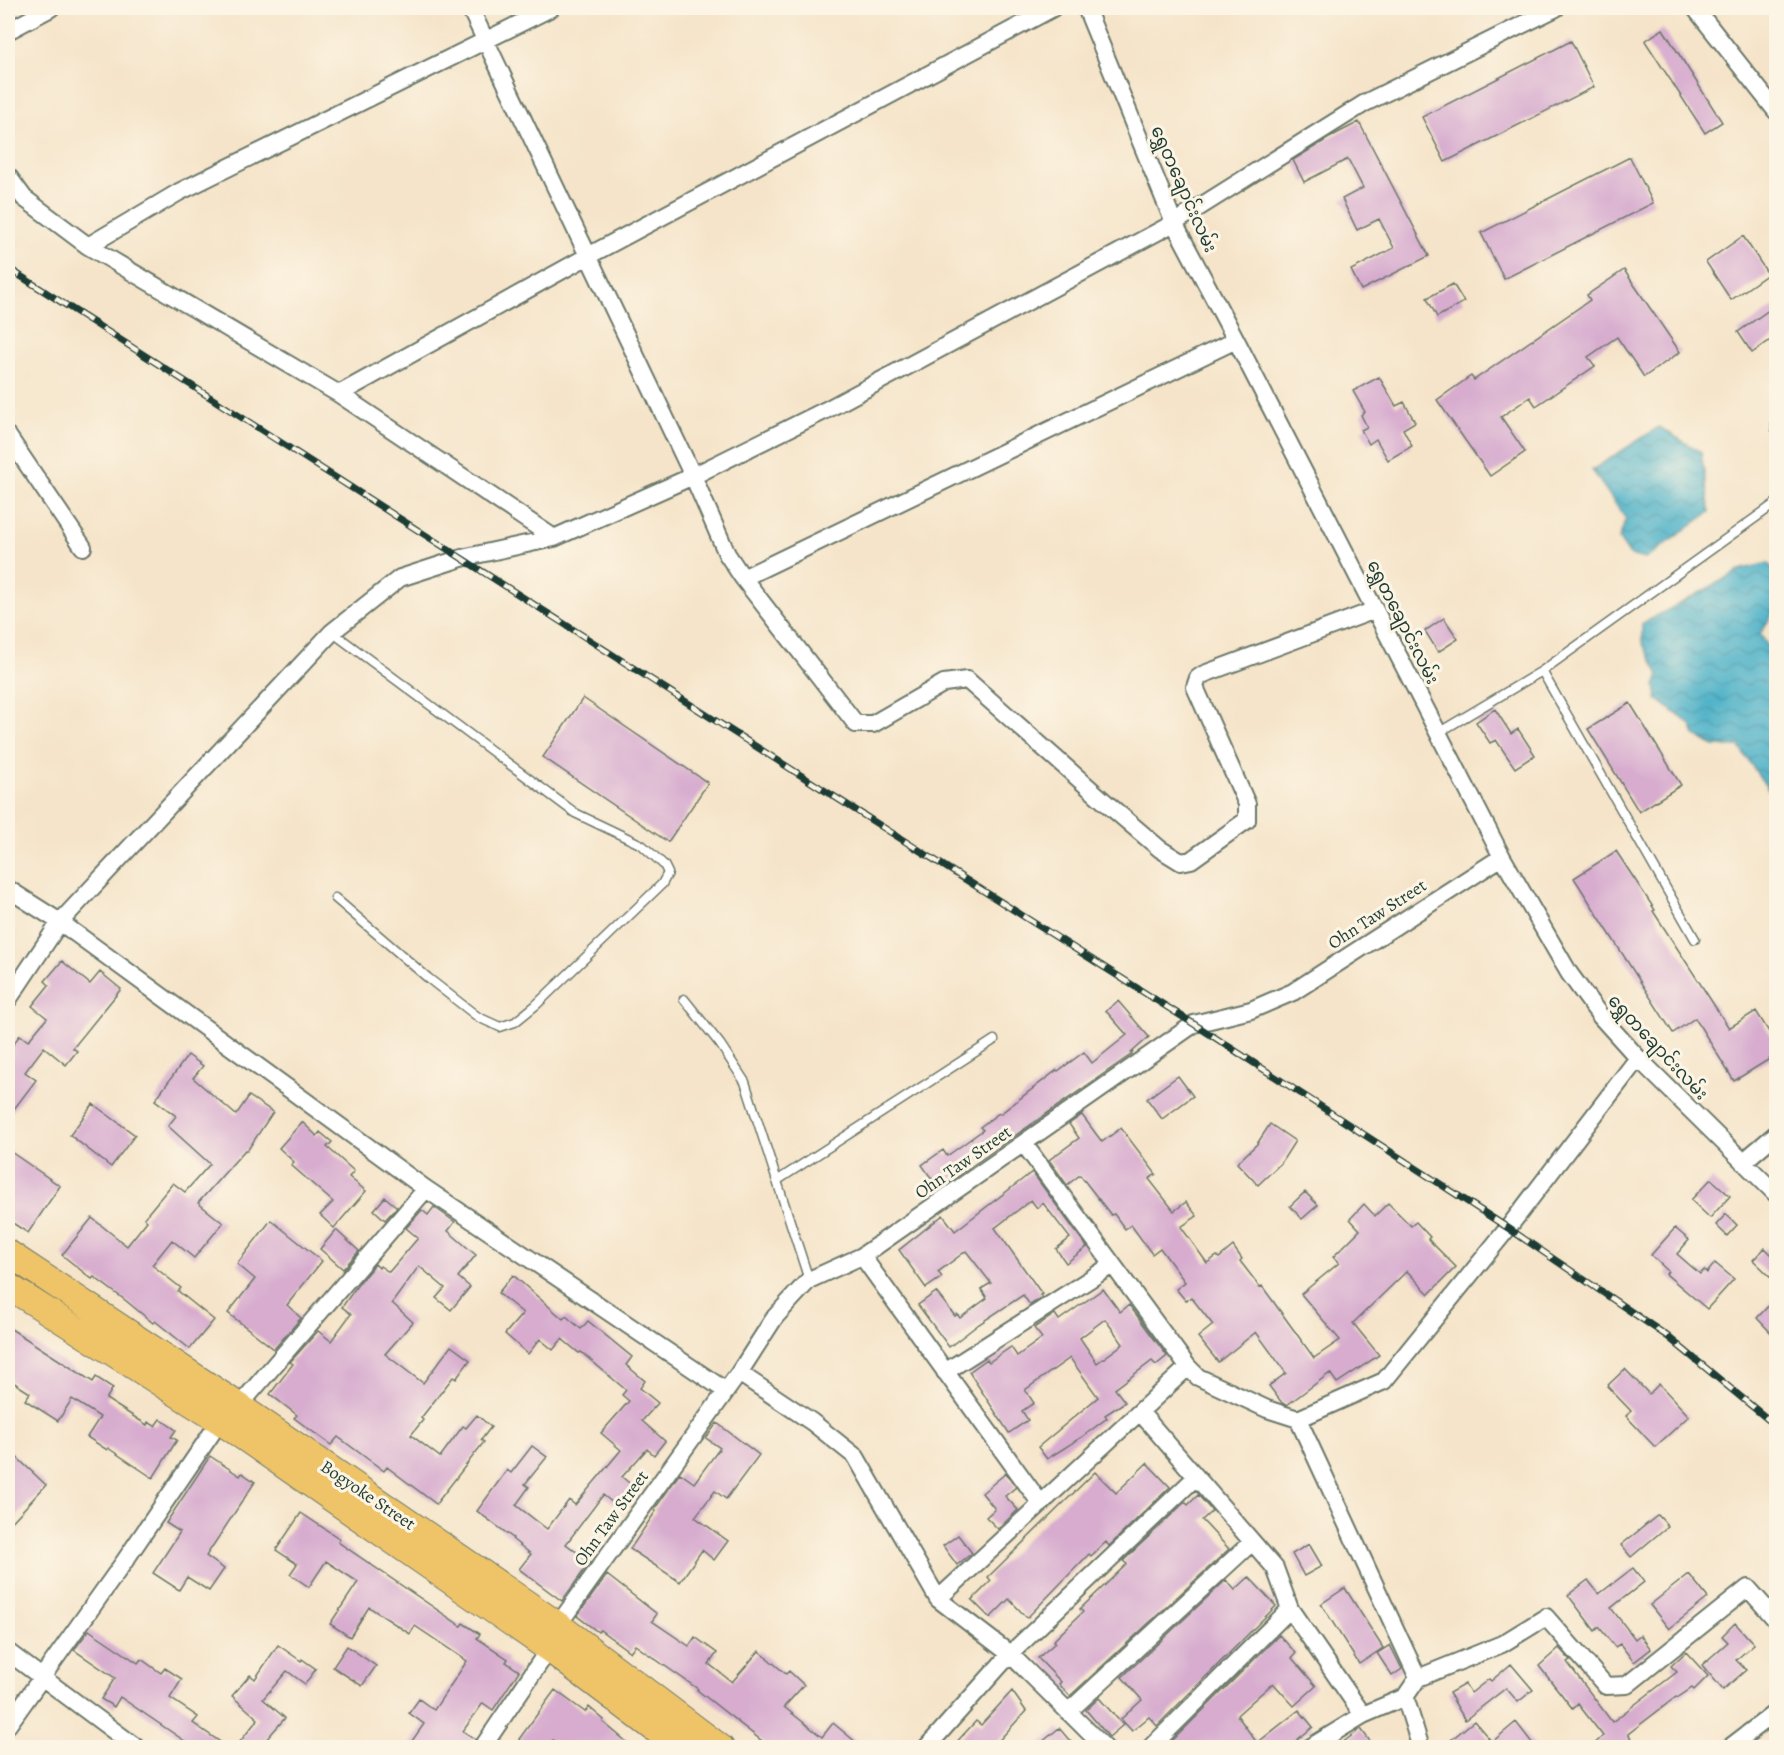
<svg xmlns="http://www.w3.org/2000/svg" width="1784" height="1755" font-family="Alegreya,'Noto Sans Myanmar',serif">
<defs>
<pattern id="water-waves" width="16" height="10" patternUnits="userSpaceOnUse" patternTransform="scale(1.5)"><rect width="16" height="10" fill="#49b0c8"/><path d="M0 5q4-4 8 0t8 0" fill="none" stroke="#3c90a3"/></pattern>
</defs>
<rect width="100%" height="100%" fill="#fcf5e5"/>
<filter id="ink" filterUnits="userSpaceOnUse"><feTurbulence type="fractalNoise" baseFrequency=".0167" numOctaves="2"/><feDisplacementMap in="SourceGraphic" scale="12" xChannelSelector="R" yChannelSelector="G"/><feConvolveMatrix kernelMatrix="1 2 1 2 8 2 1 2 1" color-interpolation-filters="sRGB"/></filter>
<filter id="wash" filterUnits="userSpaceOnUse"><feTurbulence type="fractalNoise" baseFrequency=".008" numOctaves="4" result="noise"/><feDisplacementMap in="SourceGraphic" scale="24" xChannelSelector="R" yChannelSelector="G"/><feGaussianBlur stdDeviation="1.35" result="paint"/><feColorMatrix in="noise" values="0 0 0 0 0 0 0 0 0 0 0 0 0 0 0 0 0 1.4 0 .05"/><feComposite in="paint" operator="in"/></filter>
<g filter="url(#wash)">
<rect width="100%" height="100%" fill="#f5e4c9"/>
<!-- water -->
<path fill="url(#water-waves)" stroke="#34767e" stroke-width="1.5" d="M1659,427l42,25 9,60 -65,47 -15,-4 -11,-16 7,-20 -34,-49z
M1768,563l8,10v35l-16,26 16,25v132l-8,-2 -29,-42 -25,-1 -19,-11 -4,-10 -34,-26 -2,-13 4,-11 -17,-33v-18l101,-55z"/>
<g id="blocks">
<!-- building -->
<path fill="#d7accf" fill-rule="evenodd" d="M1663,29l59,93 -17,11 -60,-92z
M1571,41l23,46 -149,75 -23,-45z
M1359,122l70,134 -68,34 -10,-20 43,-22 -15,-29 -22,11 -15,-31 21,-11 -15,-29 -44,23 -11,-22 41,-25z
M1630,157l23,46 -149,76 -23,-46z
M1743,236l25,38 -37,26 -25,-38z
M1624,270l56,82 -36,25 -27,-40 -29,20 7,9 -59,40 -6,-9 -29,20 24,35 -35,24 -53,-76 34,-24 3,4 116,-80 -3,-5z
M1453,284l11,18 -27,15 -10,-19z
M1776,305v31l-24,17 -14,-21z
M1379,377l17,29 8,-4 11,20 -12,7 9,17 -24,14 -12,-21 -7,5 -8,-14 6,-3 -6,-12 4,-3 -12,-21z
M1444,618l14,21 -20,13 -13,-21z
M583,698l125,85 -40,59 -125,-85z
M1630,703l51,82 -42,27 -51,-83z
M1495,709l16,25 7,-5 17,26 -20,13 -19,-28 -6,3 -14,-21z
M1616,851l39,59 -2,1 76,117 27,-17 20,32v12l-42,26 -39,-63 -22,15 -99,-155z
M62,961l28,23 10,-12 21,17 -48,59 4,3 -11,14 -22,-18 -19,25 11,8 -28,37v-66l12,-16 8,6 19,-23 -15,-12 17,-21 -4,-4z
M1118,1001l31,36 -18,16 1,1 -193,135 -17,-24 21,-15 4,6 36,-26 -3,-3 19,-14 1,1 57,-44 1,1 26,-19 8,11 35,-28 -21,-24z
M188,1055l15,11 -10,12 43,37 13,-19 24,16 -26,39 -2,-1 -47,53 25,20 -29,35 -22,-18 -20,25 29,23 -3,3 36,29 -24,29 -35,-28 -2,2 -28,-23 -31,-23 -2,2 -30,-24 30,-37 35,28 20,-25 -3,-3 29,-35 12,9 25,-28 -42,-38 8,-10 -21,-16z
M1178,1076l15,20 -31,23 -15,-20z
M93,1104l42,31 -24,32 -41,-32z
M1082,1115l20,27 19,-14 35,46 -7,5 25,32 12,-9 11,14 -16,11 26,36 10,-7 2,2 14,-12 9,13 -2,2 20,26 2,-1 52,72 26,-18 -39,-46 38,-31 -6,-6 27,-27 -10,-11 14,-15 11,12 13,-13 23,23 5,-4 14,15 -2,2 28,28 -27,27 -22,-23 -54,52 26,32 -42,28 -7,-10 -43,32 -5,-2 -13,-17 17,-13 -30,-41 -38,30 -20,-25 15,-12 -22,-28 -5,4 -10,-12 9,-7 -25,-34 -8,6 -21,-29 -6,4 -11,-15 -3,1 -31,-40 -13,10 -18,-25 30,-22 -10,-14z
M302,1122l15,14 3,-4 12,10 -5,5 27,24 -5,6 17,14 -32,37 -14,-13 13,-13 -42,-37 3,-3 -15,-14z
M1270,1124l25,17 -14,22 -23,22 -21,-22 20,-19z
M8,1150l52,36 -32,47 -20,-13z
M1032,1172l55,75 -21,16 -10,-14 14,-11 -27,-35 -6,5 -6,-8 -36,28 47,66 -2,1 2,2 -12,8 -7,-10 -44,29 -30,23 -31,-42 18,-13 19,24 2,-2 3,4 27,-20 -6,-9 10,-6 -25,-32 -28,21 4,5 -16,11 -27,-38 44,-35 12,16z
M1711,1179l19,17 -20,22 -19,-18z
M1305,1192l13,13 -16,14 -12,-13z
M385,1197l12,10 -12,13 -11,-10z
M434,1207l21,15 -7,9 28,24 -18,22 12,10 -19,23 -15,-12 9,-10 -26,-22 -27,37 21,19 -28,32 38,29 28,-37 19,14 -14,19 -3,-2 -32,41 2,2 -12,15 29,22 23,-31 3,2 11,-13 14,12 -10,13 3,2 -48,62 -49,-37 -3,4 -46,-34 -7,8 -37,-27 3,-3 -27,-21 23,-30 -3,-2 28,-31 13,10 20,-27 -9,-7 17,-24 16,-19 4,4 1,-2 9,6 29,-34 -12,-10 16,-18 6,5z
M1726,1214l11,11 -10,11 -11,-11z
M271,1220l51,41 -35,44 14,13 -27,31 -46,-36 27,-34 -18,-15z
M1675,1228l14,12 -12,14 23,20 4,-4 3,3 8,-10 19,16 -27,30 -41,-35 2,-3 -17,-16z
M336,1230l23,21 -16,18 -23,-20z
M1765,1248l11,11v23l-23,-22z
M513,1275l50,44 3,-3 15,13 7,-8 44,36 -6,8 19,16 -5,7 18,15 -16,18 23,20 -11,14 -7,-6 -25,28 12,10 -16,20 -15,-12 -37,49 24,18 -28,39 -43,-32 12,-15 -19,-15 1,-1 -36,-27 30,-41 4,3 21,-27 15,11 -22,27 4,3 -13,18 31,24 22,-29 6,5 46,-55 -20,-17 28,-32 -7,-6 4,-5 -45,-38 -2,1 -17,-14 -9,11 -13,-11 -12,15 -23,-20 18,-21 -25,-20z
M1103,1289l17,23 9,-7 38,51 -11,9 -4,-4 -37,28 10,13 -20,13 2,3 -25,19 -35,22 -9,-12 60,-50 -28,-39 -45,32 9,13 -12,8 6,9 -19,13 -40,-61 18,-13 2,3 22,-15 6,9 25,-18 -8,-10 21,-14 4,6zM1105,1319l18,25 -26,19 -17,-25z
M1776,1298v40l-19,-20z
M8,1327l85,55 3,-5 17,11 -7,11 41,26 1,-3 7,4 5,-7 16,11 -5,7 6,3 -24,38 -45,-30 -1,2 -20,-13 13,-20 -28,-18 -14,22 -33,-21 5,-7 -22,-14z
M1625,1369l24,25 10,-10 30,32 -34,31 -29,-31 5,-5 -24,-25z
M717,1423l42,32 -33,44 -11,-8 -20,26 33,24 -14,19 -12,-10 -22,32 -50,-33 26,-38 -2,-1 26,-37 14,10 26,-35 -14,-10z
M8,1449l38,36 -38,41z
M210,1456l30,20 2,-3 13,9 -49,74 18,13 -15,22 -22,-14 -8,13 -26,-17 27,-41 -14,-9z
M1147,1463l23,24 -61,59 -3,-4 -15,14 -2,-2 -62,64 -18,-19 -19,19 -18,-18 19,-19 -3,-4 107,-105 21,21z
M1006,1473l10,14 -11,9 13,14 -20,19 -12,-12 9,-8 -13,-16z
M1198,1495l14,16 -10,9 27,29 -159,147 -11,-12 2,-2 -23,-24 17,-15 -2,-2 30,-29 -3,-3 47,-45 -4,-3 62,-59 3,3z
M301,1513l39,26 -2,3 123,84 2,-3 17,11 -3,4 31,21 -2,3 13,9 -26,39 -10,-7 -20,28 12,8 -3,9h-65l17,-24 -15,-11 10,-14 15,11 33,-49 -52,-35 -5,8 -41,-27 -19,30 -20,-13 28,-42 -32,-21 -17,26 -19,-13 7,-10 -21,-14z
M1658,1515l10,11 -37,31 -10,-12z
M958,1535l14,18 -15,12 -14,-19z
M1309,1544l13,22 -18,10 -12,-22z
M1633,1568l11,14 -33,26 24,31 5,-4 11,14 -17,13 -14,-18 -5,3 -16,-20 -4,4 -27,-36 20,-15 11,14z
M1689,1574l19,24 -39,31 -19,-24z
M607,1575l50,39 -5,7 37,25 6,-9 22,16 -8,11 23,18 27,-31 27,23 3,-3 15,14 -20,22 38,30 11,-14 30,25h-92l-74,-58 1,-1 -63,-44 -5,7 -30,-22 -2,2 -21,-16z
M1249,1577l27,29 -119,120 -8,-9 -17,14 -11,-12 21,-19 -20,-23 104,-97 9,10z
M1345,1588l38,60 -24,16 -38,-60z
M1735,1623l19,21 -18,16 10,10 -23,20 -21,-25 26,-23 -6,-6z
M89,1630l49,33 3,-4 20,14 4,-5 17,11 -12,19 28,19 -5,6 36,25h-34l-75,-51 -6,10 -13,-8 14,-21 -41,-28z
M1279,1635l17,18 -4,5 24,28 -22,20 -21,-23 -36,32 20,28 42,-33 14,17 -26,21h-111l-5,-6z
M278,1645l23,16 1,-2 14,10 -11,15 -18,-13 -24,28 22,19 -26,30h-24l23,-29 -26,-23 18,-21 5,4z
M1390,1645l12,24 -10,7 -15,-23z
M347,1646l29,20 -14,20 -29,-19z
M1559,1648l11,12 -3,2 45,60 65,-50 -6,-6 15,-14 22,24 -14,14 -2,-2 -15,10 -1,-1 -48,37 9,14h-47l13,-12 -25,-32 -5,5 -34,-43z
M1511,1664l22,26 -15,12 -12,-14 -41,32 -16,-27 16,-9 6,9 18,-14 2,2z
M555,1690l30,22 4,-5 15,13 -1,2 31,26h-71l-10,-8 -6,8h-17l-11,-9z
M1012,1691l14,20 -34,37h-41l25,-27 5,4z
M1099,1698l24,27 -14,12 -23,-27z
M1474,1721l18,21 24,-20 20,26h-95z
M1059,1728l17,20h-41z
M1361,1729l14,19h-40z"/>
</g>
</g>
<g filter="url(#ink)">
<use href="#blocks" fill-opacity="0" stroke="#6a7768" stroke-width="1.5"/>
<g fill="none" stroke-linecap="round" stroke-linejoin="round">
<defs>
<path id="service" d="M1776,421v8
M332,632l243,181 67,32 22,20 4,8 -6,11 -126,121 -21,17 -15,5 -22,-10 -50,-39 -93,-80
M1542,671l153,268
M1438,733l104,-62 234,-168
M684,999l36,45 25,38 64,198
M778,1180l216,-140"/>
<path id="minor" d="M470,8l223,468 34,78 16,24 113,146h17l71,-41 23,-3 138,122 55,47 21,13 10,-2 56,-40v-16l-52,-117 3,-9 6,-4 171,-64
M1086,8l88,215 62,117 266,517 67,116 32,44 37,41 138,136
M1695,8l81,103
M8,31l43,-23
M8,176l16,22 64,48 251,148 215,144
M88,246l91,-54 372,-184
M339,394l249,-138 465,-248
M8,436l75,111
M743,578l493,-238
M8,889l52,33 366,267 300,202
M8,1000l52,-78 272,-290 68,-54 62,-20 92,-20 139,-62 133,-66 348,-187 191,-120 191,-95
M1024,1144l164,223 10,10 69,32 31,10 86,-38 124,-153 130,-170
M1743,1162l33,-28
M862,1256l179,248
M945,1372l167,-107
M739,1373l73,49 44,35 82,142 72,55 95,94
M239,1406l187,-217
M1140,1412l135,156 15,41 73,106 -54,33
M1298,1419l120,259
M938,1599l250,-232
M558,1625l181,-252 36,-56 34,-37 53,-24 332,-232 57,-14 42,-18 209,-135
M8,1652l129,96
M1068,1712l184,-170
M1363,1715l42,-18
M8,1725l116,-163 96,-141
M482,1748l67,-99
M926,1748l84,-94 186,-177
M1150,1748l140,-139
M1421,1748l-16,-51 13,-19 84,-34 44,-27 60,69 21,-1 121,-97 28,32
M1729,1748l47,-36"/>
<path id="primary" d="M8,1253l231,153 319,219 163,123
M8,1286l212,135 329,228 131,99"/>
</defs>
<!-- service casing -->
<use href="#service" stroke="#6a7768" stroke-width="11"/>
<!-- minor casing -->
<use href="#minor" stroke="#6a7768" stroke-width="20"/>
<!-- primary casing -->
<use href="#primary" stroke="#6a7768" stroke-width="28"/>
<!-- service -->
<use href="#service" stroke="#fff" stroke-width="8"/>
<!-- minor -->
<use href="#minor" stroke="#fff" stroke-width="16"/>
<!-- primary -->
<use href="#primary" stroke="#efc469" stroke-width="26"/>
<defs>
<path id="rail" d="M8,268l808,517 378,239 314,204 159,108 109,90"/>
</defs>
<!-- rail casing -->
<use href="#rail" stroke="#1f3d34" stroke-width="7"/>
<!-- rail -->
<use href="#rail" stroke="#fcf5e5" stroke-width="4.5" stroke-dasharray="14" stroke-linecap="butt"/>
</g>
</g>
<g text-anchor="middle" dominant-baseline="central" stroke-width="6" stroke-linejoin="round" paint-order="stroke">
<!-- street labels -->
<g font-size="18" fill="#1f3d34" stroke="#fcf5e5">
<text transform="translate(1184 189) rotate(66)">ရွှေတချောင်းလမ်း</text>
<text transform="translate(1403 622) rotate(63)">ရွှေတချောင်းလမ်း</text>
<text transform="translate(1377 914) rotate(-33)">Ohn Taw Street</text>
<text transform="translate(1658 1047) rotate(47)">ရွှေတချောင်းလမ်း</text>
<text transform="translate(963 1162) rotate(-35)">Ohn Taw Street</text>
<text transform="translate(368 1495) rotate(34)">Bogyoke Street</text>
<text transform="translate(611 1518) rotate(-54)">Ohn Taw Street</text>
</g>
</g>
<!-- margin -->
<rect width="1784" height="1755" fill="none" stroke="#fcf5e5" stroke-width="30"/>
</svg>
